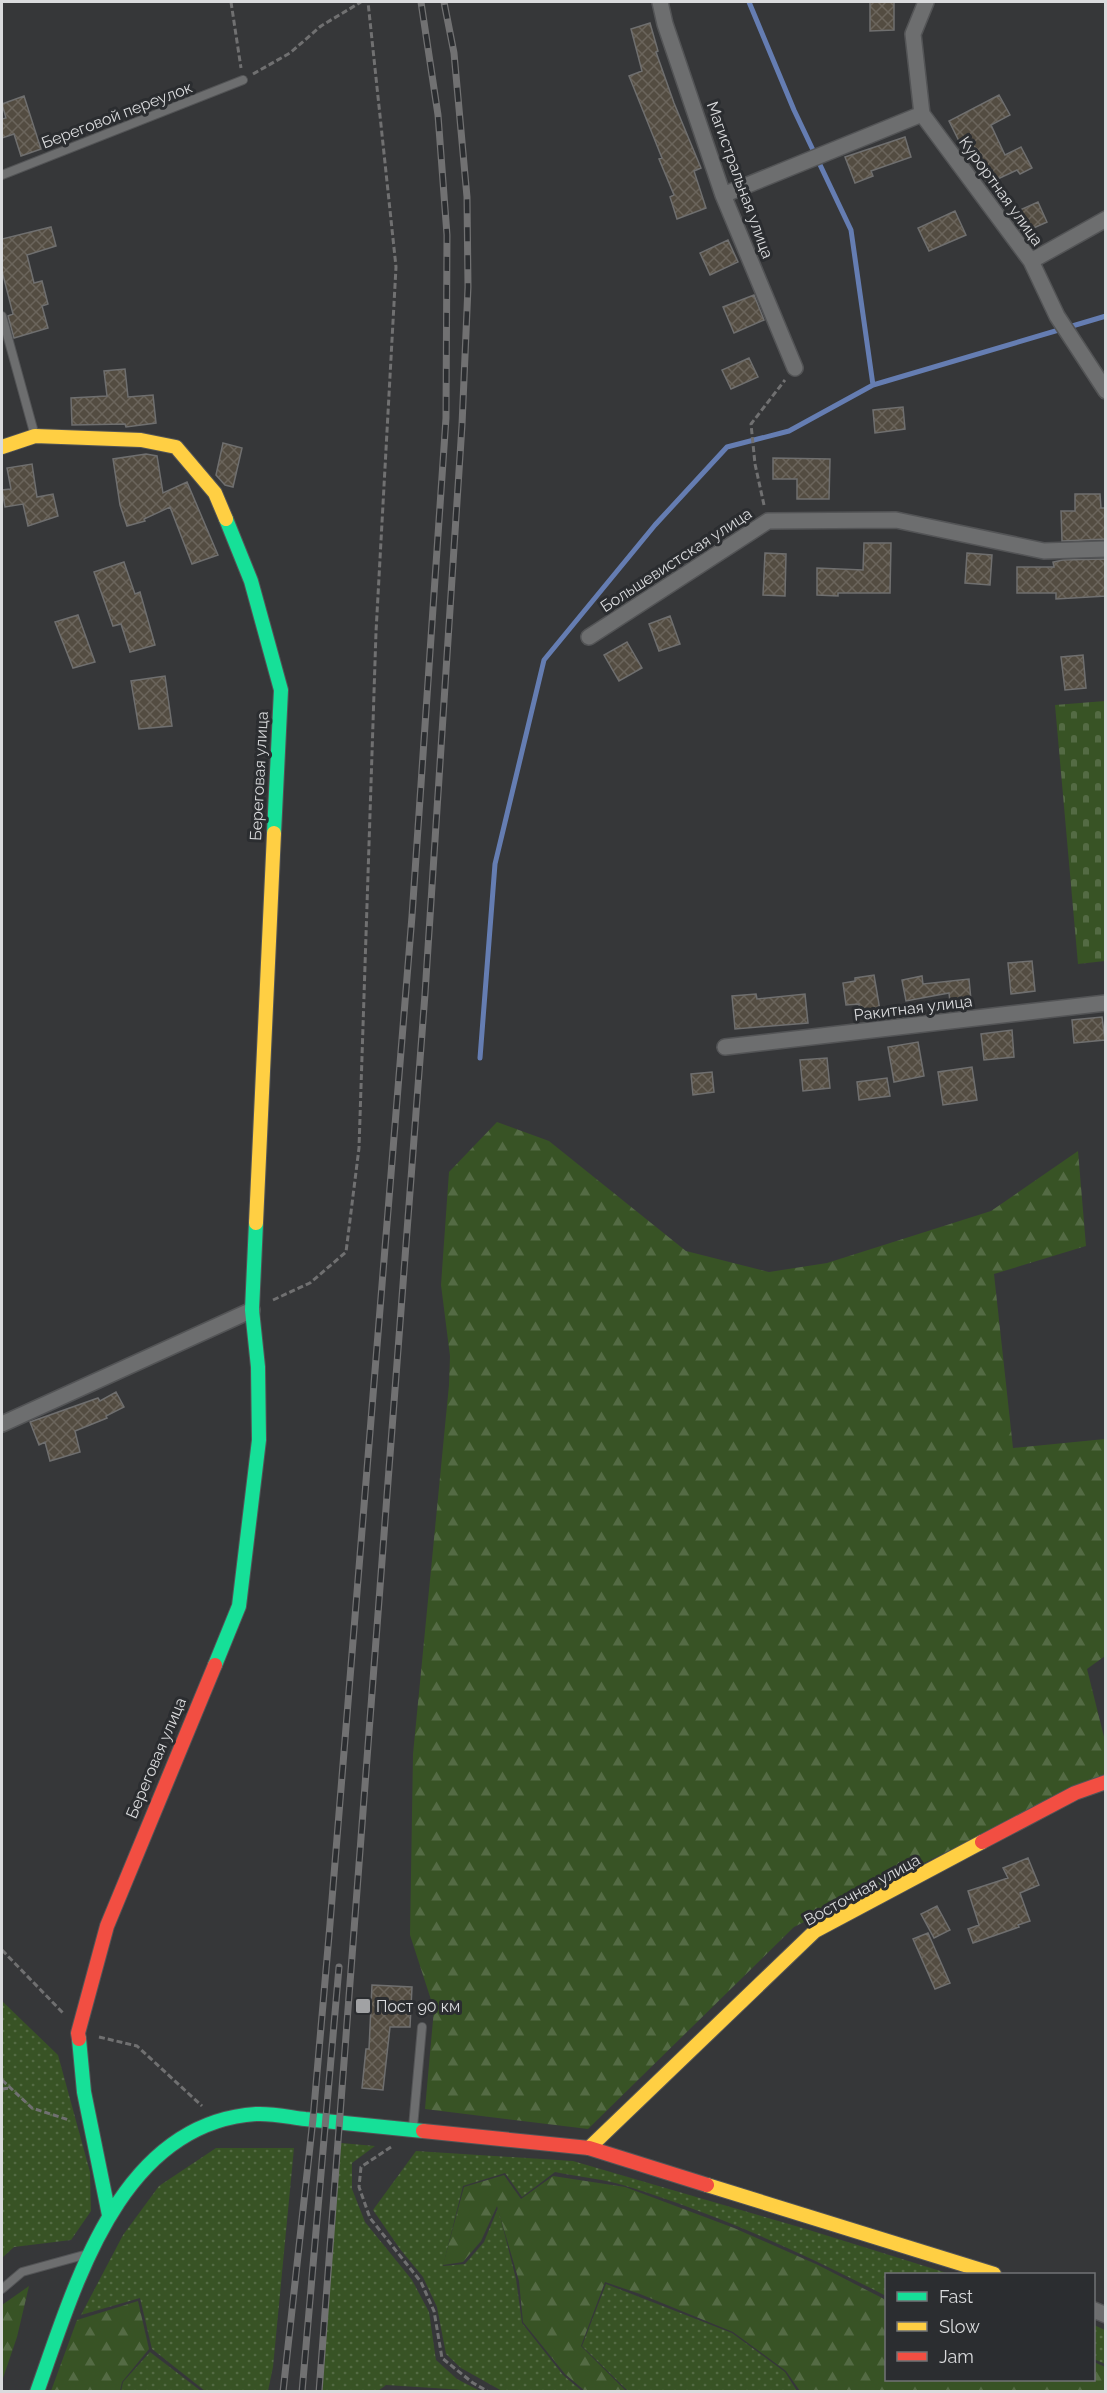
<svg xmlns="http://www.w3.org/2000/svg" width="1107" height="2393" font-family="Raleway,sans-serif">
<defs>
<pattern id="grass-dots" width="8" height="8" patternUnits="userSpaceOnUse" patternTransform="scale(1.5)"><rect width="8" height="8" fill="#385325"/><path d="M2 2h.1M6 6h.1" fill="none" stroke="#546b44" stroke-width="1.8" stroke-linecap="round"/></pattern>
<pattern id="forest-firs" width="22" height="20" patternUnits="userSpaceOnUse" patternTransform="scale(1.5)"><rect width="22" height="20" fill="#385325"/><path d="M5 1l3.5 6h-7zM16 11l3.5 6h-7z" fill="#546b44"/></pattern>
<pattern id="cemetery-stones" width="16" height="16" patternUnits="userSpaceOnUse" patternTransform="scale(1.5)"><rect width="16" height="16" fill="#385325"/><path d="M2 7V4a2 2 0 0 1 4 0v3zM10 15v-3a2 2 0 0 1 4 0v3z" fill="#546b44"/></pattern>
<pattern id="building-cross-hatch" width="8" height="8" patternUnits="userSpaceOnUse" patternTransform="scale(1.5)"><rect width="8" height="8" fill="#534c41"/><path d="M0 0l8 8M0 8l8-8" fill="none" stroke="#6b655c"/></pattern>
</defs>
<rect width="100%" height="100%" fill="#363739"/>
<!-- grass -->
<path fill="url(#grass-dots)" d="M2,2001l56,54 32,117 1,39 -20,29 -57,7 -12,11z
M341,2143l34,3 -23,17v26l13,33 47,58 17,32 7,48 21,19 23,12 -94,-6 -8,6h-57z
M216,2148h78l-21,219 -5,24h-63l-53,-42 -12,-51 -59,17 42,-80 36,-49z
M416,2151l157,10 233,68 144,45h-64v22c-83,-43 -169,-82 -260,-110 -22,-7 -48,-9 -71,-14l-33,25 -17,-24 -42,13 -20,80 22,-2 19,-22 14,-34 18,71 6,44 41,52 19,16h-80l-41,-23 -15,-14 -9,-47 -14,-30 -23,-28 -27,-39z
M606,2284l126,49 53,39 12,19h-169l-46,-45z
M1094,2325l11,5v34l-11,-5z
M150,2352l51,39h-80l2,-9z"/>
<!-- forest -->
<path fill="url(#forest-firs)" d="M497,1122l52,19 137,110 83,21 58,-9 164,-52 87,-60 8,95 -92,28 19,174 92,-9v217l-18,13 18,72v33l-311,153 -206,202 -163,-20 9,-100 -24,-74 3,-181 36,-369 1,-29 -9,-71 8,-113z
M504,2175l17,24 32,-23 72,11 109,41 84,37 68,35v80h208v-18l11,5v24h-305l-14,-20 -53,-39 -93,-38 -35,-12 -24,64 45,45h-41l-20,-17 -42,-52 -4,-41 -22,-75 -16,35 -18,21 -20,3 21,-78z
M29,2286l-12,51 -15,44v-76z
M138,2301l11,48 -27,33 -2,9h-69l26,-71z"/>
<!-- cemetery -->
<path fill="url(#cemetery-stones)" d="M1105,701v260l-27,3 -23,-259z"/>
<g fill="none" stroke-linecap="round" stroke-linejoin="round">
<!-- stream -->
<path stroke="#657db2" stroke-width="5" d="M749,2l45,108 57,120 22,155
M480,1058l15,-194 49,-204 111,-135 72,-78 62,-16 84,-46 233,-69"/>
</g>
<!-- building -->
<path fill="url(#building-cross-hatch)" stroke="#6f6f6f" stroke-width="1.5" d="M870,2h24v28l-24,1z
M650,23l8,28 -2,1 18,51 27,65 -7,3 12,37 -29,11 -7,-22 4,-2 -15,-36 3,-1 -33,-82 13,-5 -11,-42z
M999,95l11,20 -19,10 14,30 16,-8 11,21 -12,6 -3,-4 -30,14 -22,-46 -6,3 -10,-20z
M24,96l17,53 -20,7 -7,-22 -12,4v-19l4,-1 -4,-14z
M905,137l6,20 -40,14 2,5 -18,7 -10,-26z
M1038,202l9,20 -25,11 -11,-19z
M955,211l11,24 -37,16 -11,-23z
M51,227l5,19 -29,9 7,28 8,-2 6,23 -6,2 6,22 -34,10 -6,-22 5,-2 -11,-43v-32z
M728,240l10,22 -28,13 -10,-22z
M754,295l10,25 -30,13 -11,-26z
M749,358l9,19 -27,12 -9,-19z
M125,369l3,28 25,-2 3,28 -30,4 -1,-3 -53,1 -1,-27 36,-2 -3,-25z
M903,407l2,22 -30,4 -2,-23z
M223,443l19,5 -9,39 -8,-2 -9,-10z
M146,454l11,2 6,37 24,-11 31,73 -26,9 -22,-57 -26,12 1,2 -18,5 -7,-21 -7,-46z
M773,458l57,1 -1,40h-32v-20h-24z
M32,464l5,33 16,-3 5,22 -30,10 -5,-22 -18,3 -3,-17 9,-1 -4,-21z
M1075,494h25l1,14h5v31l-44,2 -1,-30h14z
M864,543h27l-1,50h-52v3l-21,-1v-27l46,2z
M765,553l21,1 -1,42 -22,-1z
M967,553l25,2 -2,30 -25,-2z
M1106,559v37l-50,3v-6h-39v-26h37l-1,-5 10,-2z
M124,562l11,32 5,-2 15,53 -25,7 -9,-28 -8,2 -19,-54z
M78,615l17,47 -22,6 -18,-46z
M670,616l10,28 -21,7 -10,-27z
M627,642l15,26 -23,13 -15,-26z
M1083,655l3,33 -21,2 -4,-33z
M165,676l7,50 -33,3 -8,-48z
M1032,961l3,30 -24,3 -3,-31z
M874,975l6,35 -20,3 -1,-9 -13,1 -3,-22 12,-2v-3z
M922,976l1,8 46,-5 2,21 -21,2 -1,-9 -43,8 -4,-21z
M756,994l1,5 48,-5 3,29 -73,6 -3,-33z
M1102,1017l3,23 -31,3 -2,-23z
M1012,1030l2,27 -30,3 -3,-26z
M918,1042l6,34 -30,6 -6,-35z
M827,1058l3,30 -27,3 -3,-31z
M972,1067l5,33 -34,5 -5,-33z
M712,1072l2,20 -21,3 -2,-21z
M887,1078l3,18 -31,4 -2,-18z
M116,1392l8,15 -18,9 1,2 -32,13 5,21 -30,9 -5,-19 -6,3 -9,-23 68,-24 2,3z
M1028,1858l11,27 -19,8 10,28 -12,4 1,2 -46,16 -5,-14 11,-4 -11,-34 40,-13 -5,-10z
M937,1906l13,24 -16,8 -13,-24z
M928,1933l22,50 -15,6 -22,-50z
M372,1985l40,2 -2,40h-20l-7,63 -21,-2 4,-39h3z"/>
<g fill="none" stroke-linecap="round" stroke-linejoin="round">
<defs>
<path id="lane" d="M2,175l241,-95
M2,316l33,120
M413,2127l9,-100
M2,2289l20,-17 62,-17"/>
<path id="street" d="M660,2l5,22 58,171 72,173
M926,2l-13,32 9,80 109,147 26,55 49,75
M723,195l199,-81
M1031,261l75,-42
M589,637l179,-116 128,-1 148,31 62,-2
M725,1047l381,-44
M2,1424l250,-114
M1094,2310l12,5"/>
<path id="fast" d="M226,519l25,62 30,109 -7,143
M215,1665l24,-59 20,-166 -1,-73 -6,-57 4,-87
M79,2039l5,53 25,123
M37,2392c38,-106 82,-269 219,-278 15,-1 33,3 49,5 39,4 79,8 118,12"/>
<path id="slow" d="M2,447l33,-11 106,4 35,7 39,46 11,26
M256,1223l18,-390
M589,2148l226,-217 167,-89
M707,2185l287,89"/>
<path id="jam" d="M982,1842l93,-49 31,-11
M79,2039l-1,-6 29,-107 108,-261
M423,2131l166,17 118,37"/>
</defs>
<!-- lane casing -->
<use href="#lane" stroke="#535456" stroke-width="10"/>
<!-- street casing -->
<use href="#street" stroke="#535456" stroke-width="18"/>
<!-- fast casing -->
<use href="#fast" stroke="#535456" stroke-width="16"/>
<!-- slow casing -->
<use href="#slow" stroke="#535456" stroke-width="16"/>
<!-- jam casing -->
<use href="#jam" stroke="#535456" stroke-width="16"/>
<!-- path -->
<path stroke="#707071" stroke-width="3" stroke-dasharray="6 3" stroke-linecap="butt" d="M231,2l10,66
M253,74l37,-21 31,-27 40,-24
M764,505l-9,-41 -4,-40 34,-44
M273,1300l37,-17 36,-31 13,-104 17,-516 20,-365 -28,-265
M2,1950l61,63
M99,2037l38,9 65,60
M2,2080l30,28 37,12
M2,2089l7,-1
M391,2147l-30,20 -2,20 11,31 51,64 13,29 8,47 31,25 16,9"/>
<!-- lane -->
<use href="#lane" stroke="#6d6e6f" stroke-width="8"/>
<!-- street -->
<use href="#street" stroke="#6d6e6f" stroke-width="15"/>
<!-- fast -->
<use href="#fast" stroke="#16e098" stroke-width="14"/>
<!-- slow -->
<use href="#slow" stroke="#ffcf43" stroke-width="14"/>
<!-- jam -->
<use href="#jam" stroke="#f24e42" stroke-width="14"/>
<defs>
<path id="rail" d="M283,2392l30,-273 17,-195 82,-1008 34,-498 1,-183 -9,-120 -17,-113
M302,2392l37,-425
M319,2392l106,-1398 37,-569 6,-138 -1,-90 -13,-144 -10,-51"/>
</defs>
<!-- rail casing -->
<use href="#rail" stroke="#717172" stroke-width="7"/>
<!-- rail -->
<use href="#rail" stroke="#2b2d30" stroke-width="4.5" stroke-dasharray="14" stroke-linecap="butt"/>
</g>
<!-- markers -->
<rect fill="#a1a2a4" stroke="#2b2d30" stroke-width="2" x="355" y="1998" width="16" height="16" rx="3"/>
<g text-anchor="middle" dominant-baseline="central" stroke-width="6" stroke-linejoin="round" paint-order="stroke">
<!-- street labels -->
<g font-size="16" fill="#dadbdd" stroke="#2b2d30">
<text transform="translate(117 115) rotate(-21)">Береговой переулок</text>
<text transform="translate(740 180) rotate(70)">Магистральная улица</text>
<text transform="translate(1001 191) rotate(54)">Курортная улица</text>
<text transform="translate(676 560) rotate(-33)">Большевистская улица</text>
<text transform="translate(259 776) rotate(-87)">Береговая улица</text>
<text transform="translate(913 1008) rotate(-7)">Ракитная улица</text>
<text transform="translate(156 1758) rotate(-67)">Береговая улица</text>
<text transform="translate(862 1890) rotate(-29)">Восточная улица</text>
</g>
<!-- poi labels -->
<g font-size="16" fill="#dadbdd" stroke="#2b2d30" text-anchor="start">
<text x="376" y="2006">Пост 90 км</text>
</g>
</g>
<!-- border -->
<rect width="1107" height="2393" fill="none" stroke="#dadbdd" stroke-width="6"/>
<!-- legend -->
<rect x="885" y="2273" width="210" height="108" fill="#2b2d30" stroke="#717375" stroke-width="1.5"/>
<rect x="897" y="2292" width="30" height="9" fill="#16e098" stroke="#717375" stroke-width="1.5"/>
<text x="939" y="2303" font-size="18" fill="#dadbdd">Fast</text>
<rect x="897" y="2322" width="30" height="9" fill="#ffcf43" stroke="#717375" stroke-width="1.5"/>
<text x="939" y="2333" font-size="18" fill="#dadbdd">Slow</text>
<rect x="897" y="2352" width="30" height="9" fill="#f24e42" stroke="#717375" stroke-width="1.5"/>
<text x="939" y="2363" font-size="18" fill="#dadbdd">Jam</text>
</svg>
